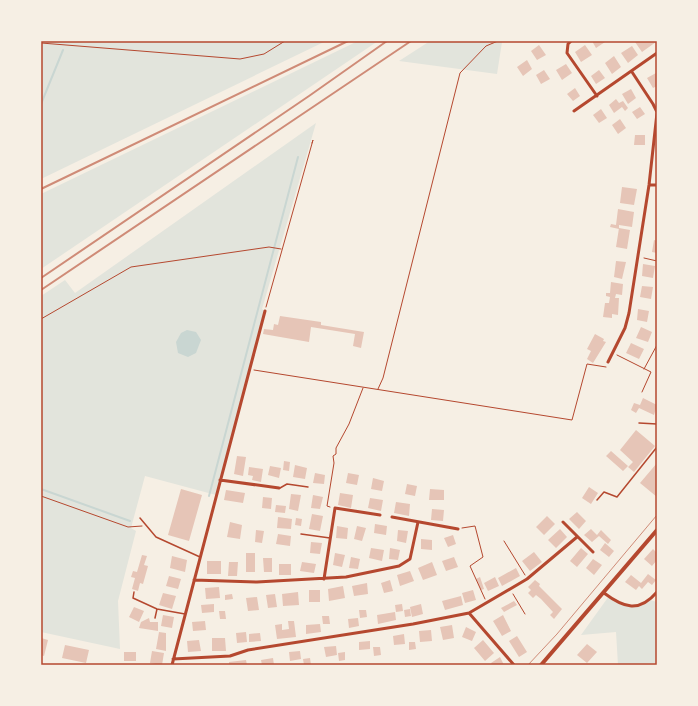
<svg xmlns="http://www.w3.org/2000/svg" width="698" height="706" font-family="Montserrat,sans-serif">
<rect width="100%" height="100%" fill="#f6efe4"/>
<!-- green -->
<path fill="#e2e4dc" d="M41,41h285l-285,138z
M358,41h20l-337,228v-75z
M430,41h74l-2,1 -5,32 -98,-13z
M316,123l-54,186 3,2 -49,184 -71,-19 -14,52 5,3 -18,70 2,48 -79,-17v-336l24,-16 10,13z
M609,596c16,11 23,13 41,4l7,2v61l-39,2 -2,-33 -35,3z"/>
<!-- water -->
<path fill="#c9d6d2" d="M187,330l9,2 5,8 -5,13 -8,4 -10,-4 -2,-11 5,-9z"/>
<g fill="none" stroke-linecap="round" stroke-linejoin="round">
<!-- stream -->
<path stroke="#c9d6d2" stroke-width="2" d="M41,104l22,-54
M41,489l89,32
M209,496l89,-339"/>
</g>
<!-- building -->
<path fill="#e6c5b7" d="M592,41h12l1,1 -9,6z
M636,41h19l1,1 -14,10 -7,-10z
M539,45l7,10 -9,5 -6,-9z
M585,45l7,10 -11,7 -6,-10z
M632,46l6,9 -10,8 -7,-10z
M614,56l7,11 -9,7 -7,-11z
M527,60l5,9 -9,7 -6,-9z
M566,64l6,9 -10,7 -6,-10z
M544,70l6,9 -9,5 -5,-9z
M599,70l6,8 -9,6 -5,-8z
M656,73l1,13 -4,2 -6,-10z
M575,88l5,8 -7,5 -6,-7z
M631,89l5,9 -8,6 -6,-10z
M616,99l3,4 4,-2 5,7 -3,3 -3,-4 -8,6 -5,-8z
M640,107l5,7 -8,5 -5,-7z
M601,109l6,9 -8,5 -6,-8z
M620,119l6,9 -8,6 -6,-9z
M635,135h10v10h-11z
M622,187l15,2 -3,16 -14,-2z
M618,209l16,3 -2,15 -13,-2v4l-9,-2 1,-3 5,1z
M619,228l11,2 -3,19 -11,-2z
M654,240l3,1v12l-5,-1z
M616,261l10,1 -4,17 -8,-2z
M643,264l12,2 -2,12 -11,-2z
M611,282l12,2 -1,11 -6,-1 -1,4h4l-1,17 -6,-1v4l-9,-1 2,-14h4l1,-6 -4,-1v-3h4z
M642,286l11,1 -2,12 -11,-2z
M638,309l11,2 -2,11 -10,-2z
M280,316l41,6v3l43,7 -3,16 -8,-2 2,-12 -44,-7 -2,15 -46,-8 1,-5 9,1 1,-6 4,1z
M641,327l11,5 -4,10 -12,-4z
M595,334l9,5 -1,2 3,1 -13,21 -6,-4 4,-8 -4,-2z
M631,343l13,6 -5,10 -13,-6z
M643,398l14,7 -3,10 -15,-7 -3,5 -5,-3 3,-7 6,2z
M636,430l19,16 -21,26 -6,-5 5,-5 -13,-12z
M611,451l17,15 -5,5 -17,-15z
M237,456l9,1 -3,19 -9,-2z
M284,461l6,1 -1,9 -6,-1z
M657,463v34l-17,-14z
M295,465l12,3 -2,11 -12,-2z
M270,466l11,2 -2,10 -11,-3z
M249,467l14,2 -2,13 -9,-2 1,-4 -5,-1z
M315,473l10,2 -1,9 -11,-1z
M348,473l11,2 -2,10 -11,-2z
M373,478l11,3 -2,10 -11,-2z
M407,484l10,2 -2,10 -10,-2z
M589,487l9,6 -7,11 -9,-6z
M181,489l21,6 -13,46 -21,-6z
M430,489l14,1v10h-15z
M226,490l19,3 -2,10 -19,-3z
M340,493l13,2 -2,13 -13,-3z
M291,494l10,1 -3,16 -9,-2z
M313,495l10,2 -3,12 -9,-1z
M263,497l9,1 -1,11 -9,-1z
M370,498l13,2 -2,11 -13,-3z
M396,502l14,2 -1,12 -15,-3z
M276,505l10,1 -1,7 -10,-1z
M432,509l12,1 -1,11 -12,-1z
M577,512l9,9 -7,8 -10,-10z
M312,514l11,2 -3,15 -11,-2z
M547,516l8,8 -11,11 -8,-8z
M278,517l14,2 -1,10 -14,-1z
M296,518l6,1 -1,7 -6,-1z
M230,522l12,3 -2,14 -13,-2z
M375,524l12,2 -1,9 -12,-2z
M337,526l11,2 -1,11 -11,-1z
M357,526l9,2 -4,13 -8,-2z
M560,529l7,8 -11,11 -8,-8z
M591,529l6,6 4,-5 10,10 -3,4 -9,-8 -7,6 -8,-7z
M256,530l8,1 -2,12 -7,-1z
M398,530l10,1 -2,12 -9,-2z
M278,534l13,2 -1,10 -14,-2z
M453,535l3,9 -8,3 -4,-9z
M421,539l11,1v10l-11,-1z
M311,542l11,1 -2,11 -10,-1z
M605,543l9,8 -5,6 -9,-7z
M371,548l13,2 -2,11 -13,-3z
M390,548l10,2 -2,10 -9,-1z
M581,548l7,6 -11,13 -7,-6z
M653,549l4,4v7l-5,6 -8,-7z
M534,552l8,10 -12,9 -8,-10z
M246,553h9v19h-9z
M335,553l10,2 -3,12 -9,-2z
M142,555l5,1 -3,9 4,1 -5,18 -3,-1 -2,8 -6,-2 3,-11 -4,-1 2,-6 4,1z
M172,556l15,4 -2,12 -15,-4z
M351,557l9,2 -2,10 -9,-1z
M454,557l4,10 -12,4 -4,-10z
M263,558h9v14h-8z
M593,559l9,6 -8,10 -8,-7z
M207,561h14v13h-14z
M229,562h9l-1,14h-9z
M302,562l14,2 -2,9 -14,-2z
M432,562l5,13 -14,5 -5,-12z
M279,564h12v11h-12z
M516,568l4,8 -18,10 -4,-8z
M410,571l4,10 -14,5 -3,-11z
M648,574l8,6 -4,5 -4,-3 -6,7 -3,-3 -3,4 -11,-8 6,-7 10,8z
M169,576l12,3 -3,10 -12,-3z
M480,577l4,12 -3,1 -5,-11z
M495,577l4,9 -11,5 -4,-8z
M390,580l3,11 -9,2 -3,-10z
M535,580l5,4 -1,2 23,23 -8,10 -4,-4 3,-3 -12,-13 -5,-4 -3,3 -5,-5 3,-3 -3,-3z
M367,583l1,11 -14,2 -2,-10z
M343,586l2,12 -16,3 -1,-12z
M219,587l1,11 -14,1 -1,-11z
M309,590h11v12h-11z
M473,590l3,10 -11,3 -3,-10z
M298,592l1,13 -16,1 -1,-12z
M163,593l13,3 -4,13 -13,-4z
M232,594l1,5 -8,1v-5z
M275,594l2,13 -9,1 -2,-13z
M461,596l2,9 -18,5 -3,-9z
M257,597l2,13 -11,1 -2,-13z
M514,601l3,4 -13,7 -3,-4z
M214,604v8l-12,1 -1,-8z
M402,604l1,7 -7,1 -1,-7z
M421,604l2,10 -11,3 -2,-10z
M134,607l10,4 -5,11 -10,-5z
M410,609l1,7 -6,1 -1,-7z
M359,610h7l1,7 -7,1z
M219,611h6l1,8h-6z
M395,612l1,8 -18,4 -1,-9z
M163,615l11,2 -2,11 -11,-2z
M503,615l8,16 -9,5 -9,-15z
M322,616h7l1,8h-7z
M149,618l1,4h8v9l-19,-3 2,-6z
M358,618l1,8 -10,2 -1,-9z
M205,621l1,9 -13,1 -1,-9z
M288,621h6l2,16 -19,2 -2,-14 7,-1v6l7,-1z
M320,624l1,8 -15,2v-9z
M452,625l2,13 -11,2 -3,-13z
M466,627l10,5 -4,9 -10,-4z
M431,630l1,11 -12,1 -1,-11z
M159,632l7,1v18l-10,-2z
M246,632l1,10 -10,1 -1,-10z
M260,633l1,8 -12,1v-8z
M404,634l1,10 -11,1 -1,-9z
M517,636l10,16 -8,5 -10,-16z
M41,638l7,2 -4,16 -3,-1z
M212,638h13l1,13h-14z
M199,640l2,11 -13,1 -1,-11z
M483,640l11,13 -9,8 -11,-13z
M370,641v8l-11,1v-8z
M409,642h6l1,7 -7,1z
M587,644l10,8 -10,11 -10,-8z
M65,645l24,5 -3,13 -24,-5z
M336,646l1,9 -11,2 -2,-10z
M373,647h7l1,8 -7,1z
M152,651l12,2 -2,12 -12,-2z
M300,651l1,8 -11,2 -1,-9z
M124,652h12v9h-12z
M345,652v8l-6,1 -1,-8z
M500,657l4,8h-12l-1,-2z
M273,658l1,7h-12l-1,-5z
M310,658l1,7h-7l-1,-6z
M246,660l1,5h-18v-3z"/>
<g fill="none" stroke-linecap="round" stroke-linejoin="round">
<!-- path -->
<path stroke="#b5482f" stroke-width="1" d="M41,43l199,16 24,-5 21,-13
M644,258l13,3
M266,307l47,-167 -1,3
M41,319l90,-52 138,-20 12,2
M617,355l34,17 -9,20
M644,369l13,-24
M254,370l318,50 15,-56 19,3
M378,389l5,-11 77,-305 26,-27 12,-5
M41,496l87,31 14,-1
M330,507l-3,-1 7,-43 -1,-7 3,-2v-6l13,-24 14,-36
M462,528l13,-2 8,31 -13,9 15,33
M504,541l21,34
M513,594l12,20"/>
<!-- service -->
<path stroke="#b5482f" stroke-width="1.5" d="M639,423l18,1
M280,488l7,-4 21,3
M597,500l7,-8 13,5 40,-50
M140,518l16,19 44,20
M301,534l29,4
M134,592l-1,6 24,11 28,5
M155,618l2,-9"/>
<!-- minor -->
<path stroke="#b5482f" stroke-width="3" d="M571,41l-3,3 -1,9 30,43
M632,72l21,32 4,8
M574,111l83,-58
M649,185h8
M608,362l17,-34 4,-15 20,-128 8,-72
M220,480l59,8
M392,517l66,12
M563,522l30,30
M324,579l11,-71 45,7
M194,580l63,2 89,-5 53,-11 11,-7 8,-37
M604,593c20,15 35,20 53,-1
M469,613l45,52
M173,659l57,-3 18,-6 165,-26 56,-11 58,-34 50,-42
M172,665l93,-354"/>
<!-- tertiary -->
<path stroke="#b5482f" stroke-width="4" d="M541,665l116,-135"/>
<!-- tram -->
<path stroke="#cf8b77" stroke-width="1" d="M528,665l29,-31 100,-119"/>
<!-- rail -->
<path stroke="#cf8b77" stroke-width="2" d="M41,189l307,-148
M41,278l268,-182 78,-55
M41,290l370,-249"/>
</g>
<!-- border -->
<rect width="698" height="706" fill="none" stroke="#f6efe4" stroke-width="84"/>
<rect x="42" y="42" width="614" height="622" fill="none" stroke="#b5482f" stroke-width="1.5"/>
</svg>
